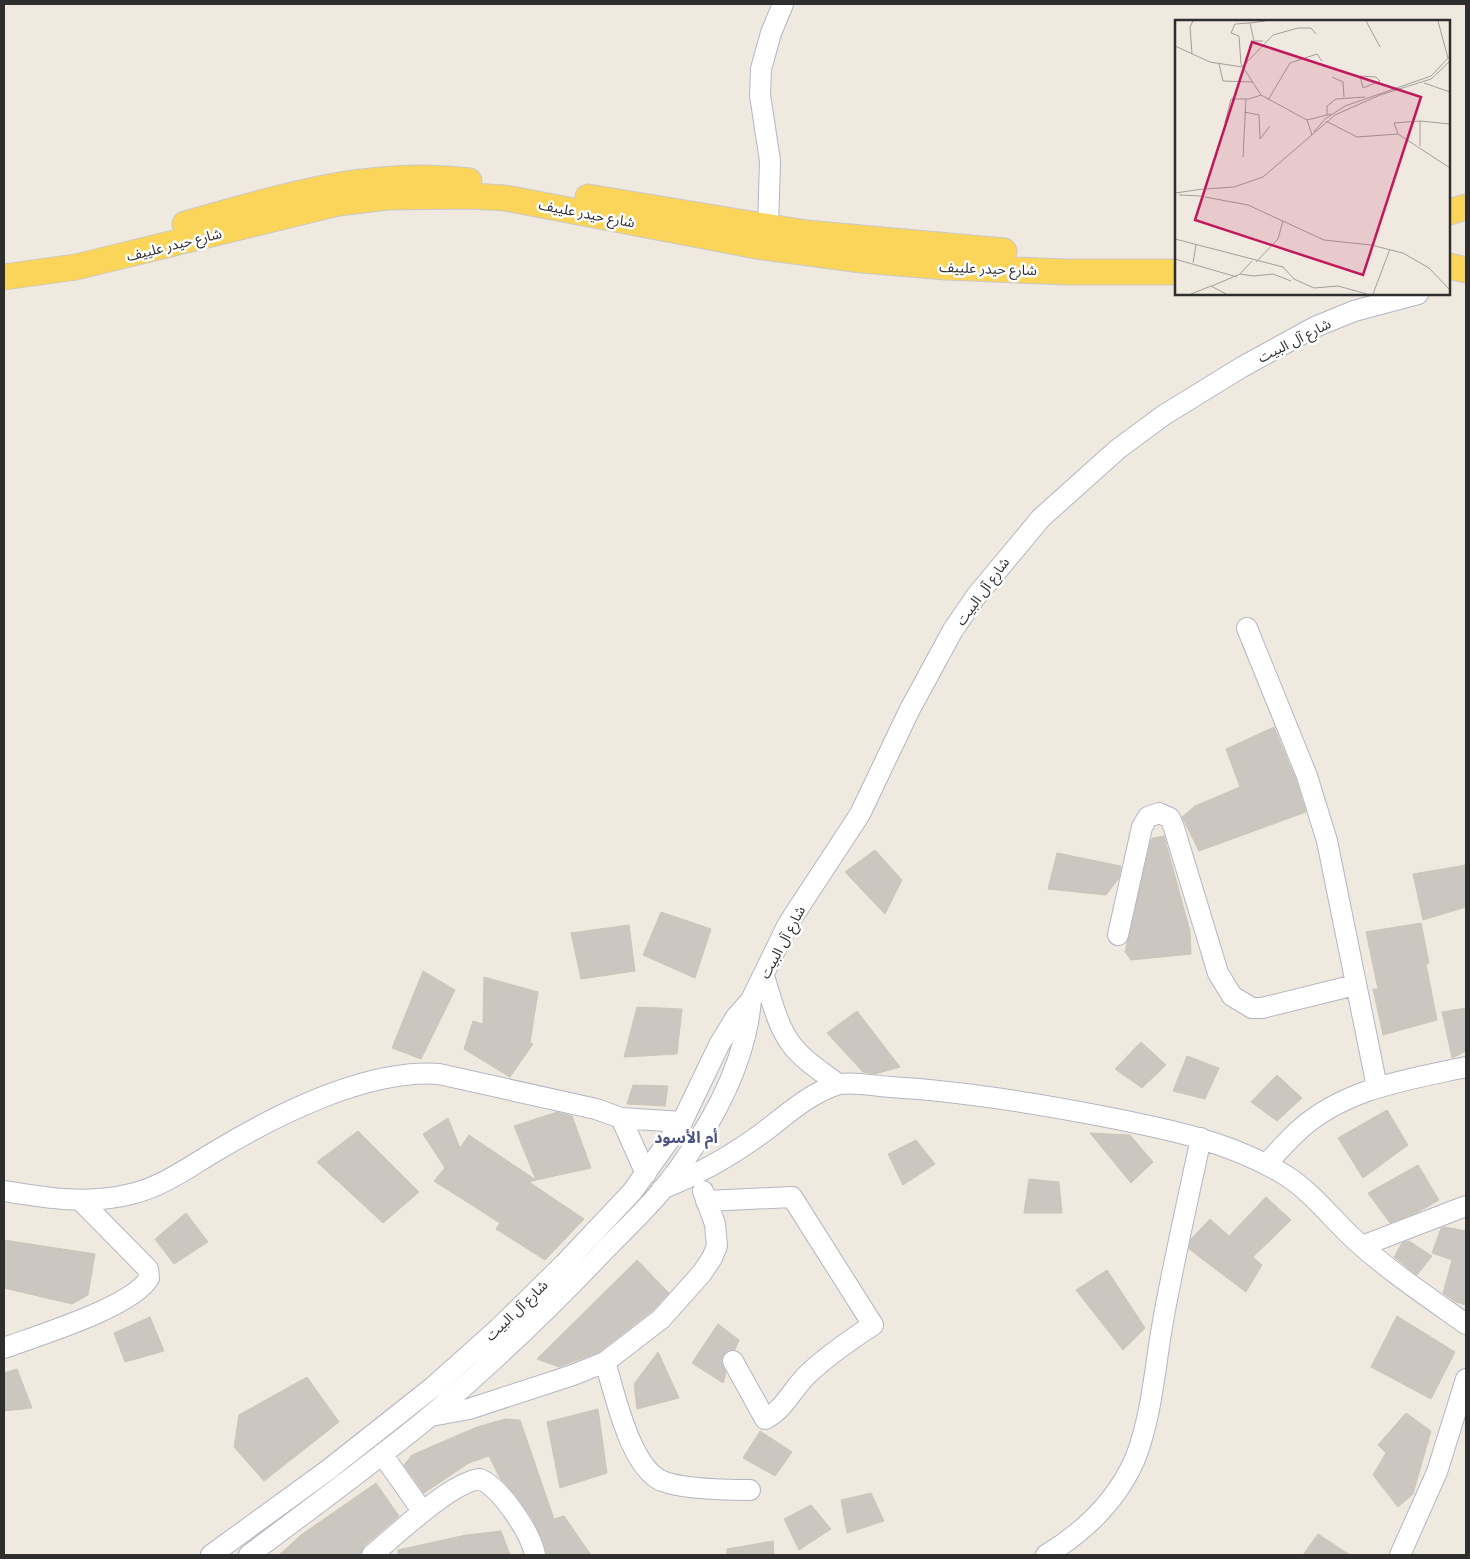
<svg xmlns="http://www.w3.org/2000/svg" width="1470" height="1559" font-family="'Noto Sans','Noto Sans Arabic',sans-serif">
<rect width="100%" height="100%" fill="#f0e9e0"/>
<!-- building -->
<path fill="#cbc6bf" stroke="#ccc5b9" d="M1274,727l22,53 10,32 -107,39 -17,-34 13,-11 45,-19 -14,-38z
M1164,836l26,95 1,23 -60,6 -6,-8 26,-112 2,-2z
M875,850l27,30 -17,34 -40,-42z
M1057,853l64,13 -2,12 -13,17 -58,-6z
M1466,865v42l-43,13 -10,-46z
M661,912l50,17 -16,49 -52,-23z
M1421,923l8,40 -3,1 11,56 -54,15 -10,-46h5l-12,-57z
M629,925l6,46 -54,8 -10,-46z
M423,971l32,19 -34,69 -29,-11z
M484,977l54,15 -8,51 3,1 -23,33 -46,-28 9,-28 10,3z
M637,1007l45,2 -5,45 -53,3z
M1466,1008v43l-14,7 -10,-46z
M857,1011l43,56 -25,7 -12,-2 -36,-39z
M1141,1042l25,23 -24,23 -27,-19z
M1187,1056l32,12 -14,31 -32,-8z
M1277,1075l25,23 -25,23 -26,-19z
M633,1085l35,1 -3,20 -38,-2z
M1387,1110l21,35 -45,33 -25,-40z
M557,1112l15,4 19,52 -55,12 -22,-54z
M448,1118l12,30 9,-13 67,45 -7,2 55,37 -39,41 -49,-31 4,-6 -66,-42 11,-13 -22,-34z
M358,1131l61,61 -36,31 -66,-61z
M1090,1133l40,2 23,27 -22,21z
M916,1140l19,24 -32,21 -15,-31z
M1418,1165l21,35 -21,12 -28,11 -22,-30z
M1029,1179l30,3 3,31h-38z
M1266,1197l25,23 -38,37 9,8 -16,27 -57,-43 2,-10 19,-20 19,17z
M186,1213l22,29 -34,22 -19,-25z
M1445,1227l21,4v74l-10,-3 -13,-9 9,-33 -20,-7 9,-25z
M4,1240l91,14 -7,41 -16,9 -68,-16z
M1409,1241l23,15 -15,19 -23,-18 8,-14z
M637,1260l32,33 -16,17 -54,42 -40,15 -22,-8z
M1107,1270l38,58 -22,22 -47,-60z
M1397,1316l58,36 -24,47 -60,-32z
M150,1317l14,34 -39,11 -11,-29z
M718,1324l21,16 -4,10h-7l-5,5 -2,6 5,12 -3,10 -31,-20z
M658,1352l21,46 -42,11 -3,-25z
M17,1369l15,39 -28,3v-38z
M307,1377l32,45 -75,59 -30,-34 5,-32z
M598,1409l9,64 -47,15 -13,-66z
M1406,1413l25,18 -18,63 -15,13 -25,-32 13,-22 -8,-8z
M505,1419l15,1 34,99 10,-3 27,39h-44l-4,-14 -11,-23 -17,-24 -15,-16 -11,-22 -20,7 -45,30 -20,-28 8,-10 65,-28z
M760,1431l32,21 -17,24 -32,-18z
M376,1483l23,33 -35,30 -4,9h-81l22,-20z
M871,1493l13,28 -37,12 -6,-33z
M811,1505l20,24 -32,21 -15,-31z
M501,1531l9,24h-112v-5l68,-15z
M1318,1534l32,21h-47z
M773,1541l1,14h-47v-6z"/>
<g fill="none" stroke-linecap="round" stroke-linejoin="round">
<defs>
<path id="minor" d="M768,227l2,-66 -10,-66 1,-26 10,-36 12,-29
M1247,628l60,148 20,65 50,246
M1118,935l24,-108 6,-10 11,-4 11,5 4,10 44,145 14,23 20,12h10l93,-23
M764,976c7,22 13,49 27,68 12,16 31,28 47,40
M621,1118l25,56
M1266,1164c11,-11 21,-23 32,-33 47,-43 109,-51 168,-64
M662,1189c37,-15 71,-34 103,-58 22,-17 44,-37 71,-46 12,-4 41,1 54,2 70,4 138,15 206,28 66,13 132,25 189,60 26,16 47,44 70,65 34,31 73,57 111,84
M4,1191c43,7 84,14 127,3 31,-7 58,-27 85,-43 60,-36 151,-82 223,-77l157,35 25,9 61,4
M706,1201l86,-4 81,128c-23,15 -45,30 -65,49 -16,15 -23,35 -43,45l-32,-58
M1362,1246l104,-40
M4,1348c32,-12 129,-41 145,-70l-1,-9 -67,-68
M605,1362c10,32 25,105 57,119 21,8 66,9 88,9
M431,1416l38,-7 104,-34 32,-13 56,-43 41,-46 10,-15 5,-12 -2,-22 -12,-33
M382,1454l41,58
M211,1555l117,-85 105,-83 66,-59 65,-64 68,-72 50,-70 37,-77 17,-28 15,-17 37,-76 72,-110 50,-105 43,-79 24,-35 64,-77 77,-69 46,-34 78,-48 73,-40 39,-16 64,-17
M249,1555c62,-47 126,-93 186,-143 58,-50 114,-103 167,-159 20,-21 42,-41 61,-64 43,-54 82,-119 88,-189
M372,1555c24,-20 79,-73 108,-76 21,9 51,54 55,76
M1046,1555c38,-23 71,-55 89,-96 17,-43 20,-93 28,-138 11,-61 25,-122 38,-183
M1400,1555l37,-83 29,-93"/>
<path id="major" d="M588,197l218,36 198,18
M1449,212l17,-5
M185,224c94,-26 184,-56 284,-43
M1449,266l17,4
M4,277l72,-10 262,-64 49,-6 83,-1 35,2 257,49 100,13 84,7 120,5h110"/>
</defs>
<!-- minor casing -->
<use href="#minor" stroke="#b4b6c2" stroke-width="22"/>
<!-- major casing -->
<use href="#major" stroke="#c9c9c9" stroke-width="27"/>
<!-- minor -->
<use href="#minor" stroke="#fff" stroke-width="20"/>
<!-- major -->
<use href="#major" stroke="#fbd45a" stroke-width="25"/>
</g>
<g text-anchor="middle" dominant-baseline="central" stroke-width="5" stroke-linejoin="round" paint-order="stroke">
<!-- street labels -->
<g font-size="14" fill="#2e2e2e" stroke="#fff">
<text transform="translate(587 213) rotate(11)">شارع حيدر علييف</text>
<text transform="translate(174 244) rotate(-14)">شارع حيدر علييف</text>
<text transform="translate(988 268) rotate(2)">شارع حيدر علييف</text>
<text transform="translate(1294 340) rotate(-27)">شارع آل البيت</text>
<text transform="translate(982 591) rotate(-54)">شارع آل البيت</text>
<text transform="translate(782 942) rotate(-62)">شارع آل البيت</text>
<text transform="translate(516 1310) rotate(-44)">شارع آل البيت</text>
</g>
<!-- quarter labels -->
<g font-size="16" font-weight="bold" fill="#4a5483" stroke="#fff">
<text x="686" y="1137">أم الأسود</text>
</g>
</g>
<!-- overview -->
<g transform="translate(1175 20)">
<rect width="275" height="275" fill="#f0e9e0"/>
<path fill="none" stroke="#a29e99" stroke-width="1" d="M191,1l14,26M263,1l10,37M75,3l-15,1 -4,9 8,3 2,28 20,31 46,25 24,-6M88,21h-9l-4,-18 15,-2M0,26l35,16 32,5 31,-32 25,-7h13l5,6M17,34l-2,-27 3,-6M44,44l4,17 30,1M185,56l16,1 4,4 -17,7zM157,57l11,5 1,15M249,63l26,9M93,80l22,-37 27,-9 5,7M69,92l15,3 1,24 10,-13M152,95v-9l9,-7 29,-2M132,100l5,15M151,101l31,16 41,-3 52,34M50,103l6,-24h18l12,-4M139,112l11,-13 20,-13 86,-30 19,-20M223,114l-4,-11 26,-2M245,126v-25l30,3M68,137l3,-58M30,169l29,-2 29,-10 72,-62 45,-20 51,-16 19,-18M0,173l28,-4M4,175l22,1M30,177l43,8 76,35 47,5 32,8 26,15 21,22M0,219l108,28 11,12 20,9 24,-2 29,8M0,239l62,18M77,241l-12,13 14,2 19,-2 18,7M81,242l22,-23 5,-18M18,243l3,-18M37,266l28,-12M16,274l20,-8 15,8M198,274l17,-45"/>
<path fill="#c2185b" fill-opacity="0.15" stroke="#c2185b" stroke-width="2.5" d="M77,22l169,55 -58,178 -168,-55z"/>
<rect width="275" height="275" fill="none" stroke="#2e2e2e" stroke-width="2.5"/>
</g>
<!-- border -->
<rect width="1470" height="1559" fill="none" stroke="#2e2e2e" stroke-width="10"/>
</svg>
